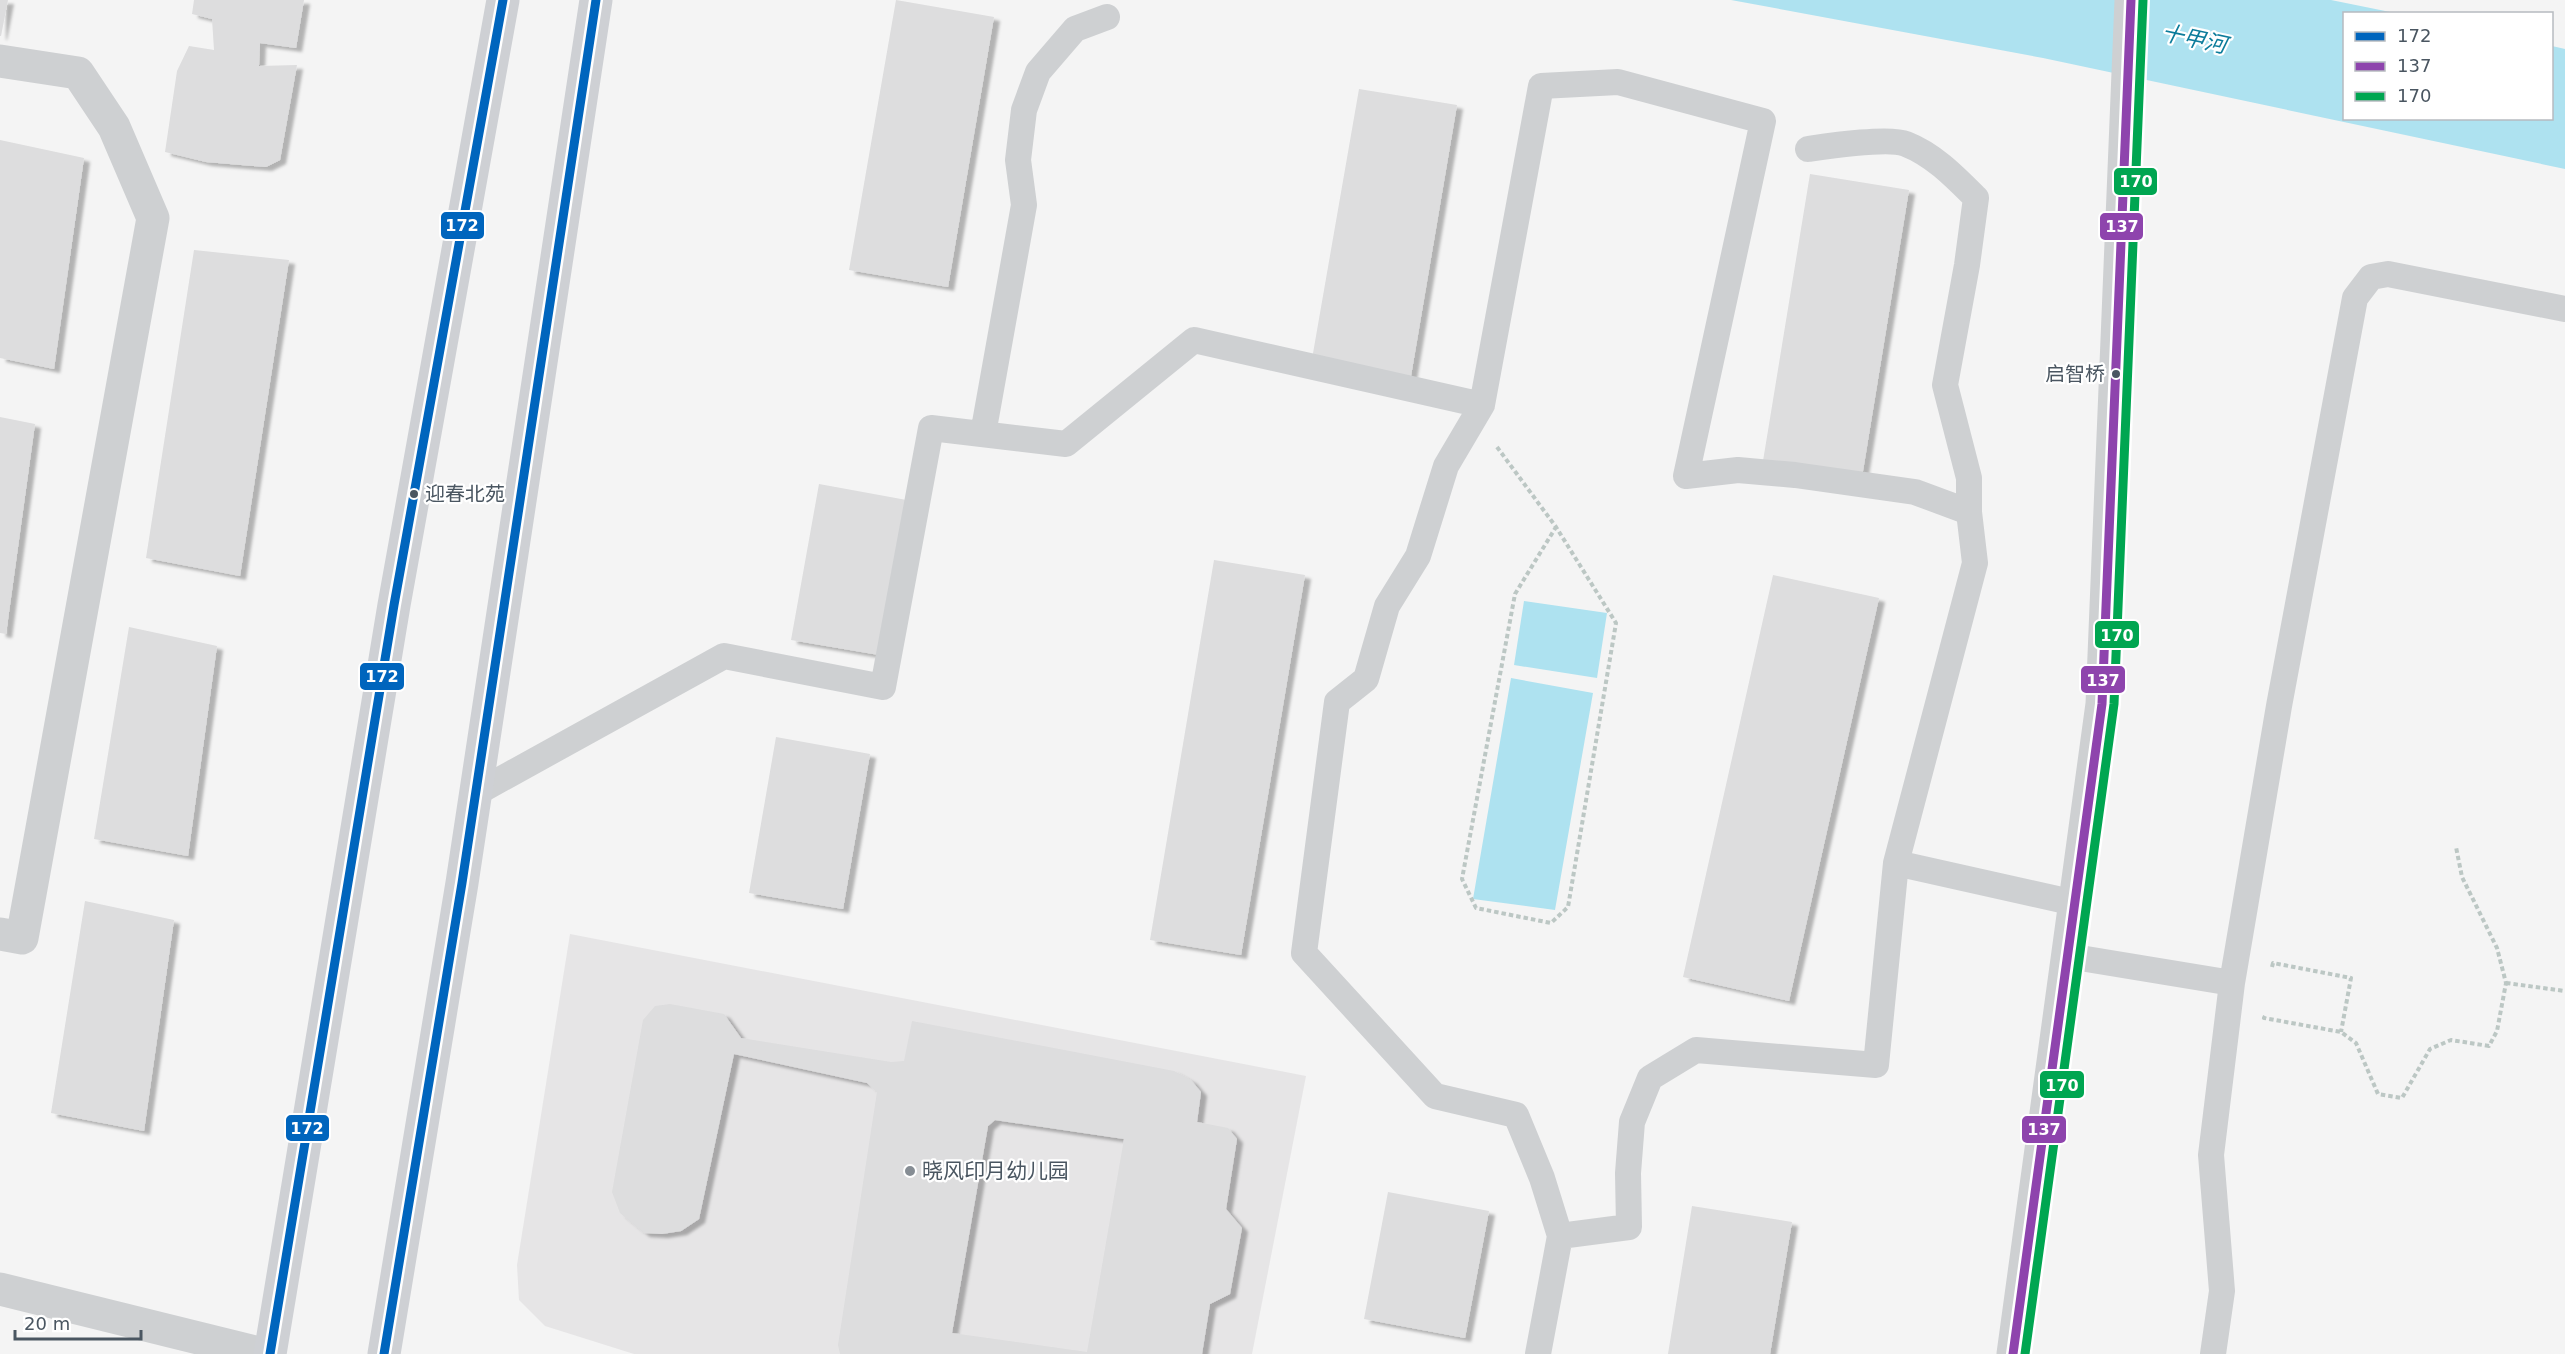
<svg xmlns="http://www.w3.org/2000/svg" width="2565" height="1354" font-family="'DejaVu Sans','Noto Sans SC',sans-serif">
<defs>
<filter id="shadow"><feDropShadow dx="6" dy="4" stdDeviation="1.5" flood-color="#0004"/></filter>
</defs>
<rect width="100%" height="100%" fill="#f4f4f4"/>
<!-- education -->
<path fill="#e6e5e6" d="M570,934l736,142 -54,278h-618l-89,-28 -26,-26 -2,-35z"/>
<!-- water -->
<path fill="#aee2f0" d="M1731,0h600l64,13 -51,1v104h208v-72l13,3v120l-522,-111z
M1524,601l83,12 -10,65 -83,-13z
M1511,678l82,15 -38,217 -82,-11z"/>
<!-- building -->
<path fill="#ddddde" fill-rule="evenodd" filter="url(#shadow)" d="M0,0h8l-7,36h-1z
M194,0h110l-8,48 -36,-5 -1,23 38,-1 -17,95 -14,7 -60,-5 -41,-10 12,-81 12,-25 25,4 -2,-31 -20,-5z
M896,0l98,17 -46,270 -99,-17z
M1359,89l98,16 -46,271 -99,-17z
M0,140l84,18 -30,211 -54,-11z
M1810,174l99,16 -47,287 -99,-16z
M194,250l95,10 -49,316 -94,-18z
M0,417l35,7 -29,210 -6,-1z
M819,484l93,17 -27,155 -94,-16z
M1214,560l91,15 -64,380 -91,-15z
M1773,575l106,23 -90,403 -106,-24z
M129,627l88,19 -29,210 -94,-17z
M776,737l94,17 -27,155 -94,-16z
M85,901l89,19 -30,211 -93,-18z
M670,1004l54,10 17,24 150,24 13,-1 8,-40 262,50 17,9 10,12 -4,30 31,6 9,11 -11,70 16,19 -12,66 -20,10 -8,50h-362l-2,-9 39,-253 -10,-9 -133,-29 -35,165 -18,12 -19,3 -18,-1 -24,-20 -8,-21 31,-172 12,-14zM995,1120l129,19 -37,213 -135,-19 36,-207z
M1388,1192l101,19 -24,127 -101,-19z
M1692,1206l100,16 -22,132h-102z"/>
<g fill="none" stroke-linecap="round" stroke-linejoin="round">
<!-- path -->
<path stroke="#bcc7c4" stroke-width="4" stroke-dasharray="4.5 3" stroke-linecap="butt" d="M1497,447l59,80 60,96 -48,284 -17,16 -75,-15 -14,-29 53,-285 41,-67
M2272,967l1,-4 78,15 -10,54
M2506,983l59,8
M2265,1016l-1,2 77,14 15,11 22,51 24,4 28,-49 21,-9 38,6 8,-15 9,-48 -9,-35 -35,-71 -6,-30"/>
<!-- service -->
<path stroke="#ced0d2" stroke-width="26" d="M1808,149c21,-3 81,-12 98,-5 28,11 49,33 70,54l-9,67 -22,120 24,93v34l6,51 -79,300
M1482,405l-36,61 -28,90 -31,50 -21,73 -29,23 -33,251 131,143 81,19 26,63 18,58 -22,118
M983,434l41,-229 -6,-45 6,-50 14,-38 37,-43 32,-12
M476,793l248,-137 159,31 48,-259 135,16 128,-104 288,65 59,-319 77,-4 145,39 -77,355 52,-6 57,5 120,17 54,20
M2068,956l164,27
M1560,1236l69,-9 -1,-54 4,-51 18,-44 46,-28 180,15 20,-202 179,40
M2213,1354l9,-63 -11,-136 21,-172 47,-277 76,-408 16,-21 17,-3 177,35"/>
<!-- minor -->
<path stroke="#ced0d2" stroke-width="33" d="M0,61l78,12 36,54 39,91 -131,720 -22,-4"/>
<!-- tertiary -->
<path stroke="#ced0d2" stroke-width="33" d="M0,1289l263,65
M2013,1354l89,-650 29,-704"/>
<!-- secondary -->
<path stroke="#ced0d4" stroke-width="33" d="M270,1354l124,-749 109,-605
M384,1354l78,-471 134,-883"/>
<defs>
<path id="bus-1" d="M270,1354l124,-749 109,-605
M384,1354l78,-471 134,-883"/>
<path id="bus-2" d="M2013,1354l89,-650 29,-704"/>
<path id="bus-3" d="M2025,1354l89,-650 29,-704"/>
</defs>
<!-- bus-1 casing -->
<use href="#bus-1" stroke="#fff" stroke-width="14"/>
<!-- bus-2 casing -->
<use href="#bus-2" stroke="#fff" stroke-width="14"/>
<!-- bus-3 casing -->
<use href="#bus-3" stroke="#fff" stroke-width="14"/>
<!-- bus-1 -->
<use href="#bus-1" stroke="#0065bd" stroke-width="9"/>
<!-- bus-2 -->
<use href="#bus-2" stroke="#8e44ad" stroke-width="9"/>
<!-- bus-3 -->
<use href="#bus-3" stroke="#00a651" stroke-width="9"/>
</g>
<!-- markers -->
<g fill="#4a5661" stroke="#fff" stroke-width="2">
<circle cx="2116" cy="374" r="5"/>
<circle cx="414" cy="494" r="5"/>
</g>
<circle fill="#868d94" stroke="#fff" stroke-width="2" cx="910" cy="1171" r="6"/>
<g text-anchor="middle" dominant-baseline="central" stroke-width="4.5" stroke-linejoin="round" paint-order="stroke">
<!-- bus labels -->
<g font-size="20" fill="#4a5661" stroke="#fff" text-anchor="end">
<text x="2105" y="374">启智桥</text>
<text x="425" y="494" text-anchor="start">迎春北苑</text>
</g>
<!-- poi labels -->
<g font-size="21" fill="#4a5661" stroke="#fff" text-anchor="start">
<text x="922" y="1171">晓风印月幼儿园</text>
</g>
<!-- water labels -->
<g font-size="22" font-style="italic" fill="#0c7c9b" stroke="#fff">
<text transform="translate(2194 39) rotate(12)">十甲河</text>
</g>
</g>
<g stroke="#fff" stroke-width="2">
<rect x="2113" y="167" width="45" height="29" rx="6" fill="#00a651"/>
<rect x="440" y="211" width="45" height="29" rx="6" fill="#0065bd"/>
<rect x="2099" y="212" width="45" height="29" rx="6" fill="#8e44ad"/>
<rect x="2094" y="620" width="46" height="29" rx="6" fill="#00a651"/>
<rect x="359" y="662" width="46" height="29" rx="6" fill="#0065bd"/>
<rect x="2080" y="665" width="46" height="29" rx="6" fill="#8e44ad"/>
<rect x="2039" y="1070" width="46" height="29" rx="6" fill="#00a651"/>
<rect x="285" y="1114" width="45" height="28" rx="6" fill="#0065bd"/>
<rect x="2021" y="1115" width="46" height="29" rx="6" fill="#8e44ad"/>
</g>
<g font-size="16" text-anchor="middle" font-weight="bold" fill="#fff">
<text x="2136" y="187">170</text>
<text x="462" y="231">172</text>
<text x="2122" y="232">137</text>
<text x="2117" y="641">170</text>
<text x="382" y="682">172</text>
<text x="2103" y="686">137</text>
<text x="2062" y="1091">170</text>
<text x="307" y="1134">172</text>
<text x="2044" y="1135">137</text>
</g>
<!-- legend -->
<rect x="2343" y="12" width="210" height="108" fill="#ffffff" stroke="#b7bbc0" stroke-width="1.5"/>
<rect x="2355" y="32" width="30" height="9" fill="#0065bd" stroke="#b7bbc0" stroke-width="1.5"/>
<text x="2397" y="42" font-size="18" fill="#4a5661">172</text>
<rect x="2355" y="62" width="30" height="9" fill="#8e44ad" stroke="#b7bbc0" stroke-width="1.5"/>
<text x="2397" y="72" font-size="18" fill="#4a5661">137</text>
<rect x="2355" y="92" width="30" height="9" fill="#00a651" stroke="#b7bbc0" stroke-width="1.5"/>
<text x="2397" y="102" font-size="18" fill="#4a5661">170</text>
<!-- scale -->
<path d="M15 1330v9h126v-9" fill="none" stroke="#4a5661" stroke-width="3"/>
<text x="24" y="1330" font-size="18" fill="#4a5661" stroke="#ffffff" stroke-width="4.5" paint-order="stroke">20 m</text>
</svg>
